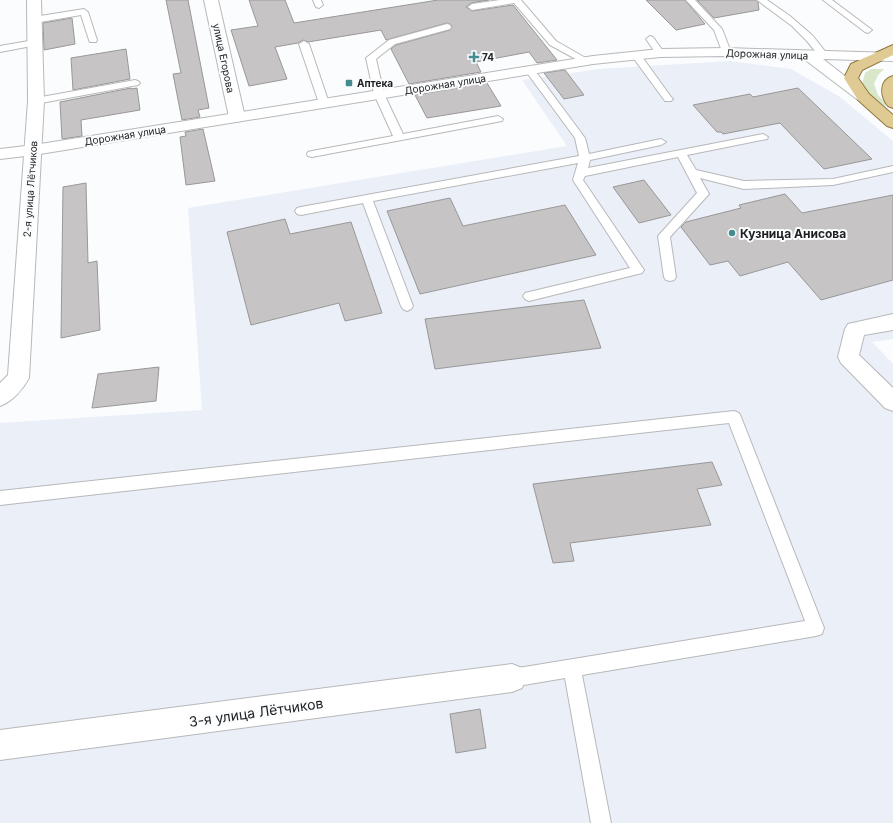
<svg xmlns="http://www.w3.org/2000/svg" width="893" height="823" font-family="Inter,sans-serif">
<rect width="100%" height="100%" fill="#fafcfe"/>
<!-- built -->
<path fill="#eaeff8" d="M730,61l61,8 49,28 53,44v198l-21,3 21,22v459h-893v-400l202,-13 -14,-202 379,-62 -45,-66 77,-11z"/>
<!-- green -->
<path fill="#d8e7ca" d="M871,69h13l-6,6 -4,9 4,11 9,10 -2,1 -15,-11 -8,-11 3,-11z"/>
<!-- building -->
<path fill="#c7c4c5" stroke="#999797" d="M166,0h22l21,108 -11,2 2,7 -18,3 -9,-46 8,-1z
M249,0h36l9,23 144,-23h51l-18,3 -5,4 6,4 41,-6 44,55 -20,3 -8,-11 -53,10 5,10 -72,12 -18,-35 5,-4 54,-15 2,-4 -2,-2 -3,-1 -61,17 -5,-10 -73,12 -5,-2 -5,3 -23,4 12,32 -38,7 -18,-56 27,-4z
M646,0h39l20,24 -29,6z
M697,0h59l2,2 1,8 -45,8z
M72,18l3,26 -31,6 -1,-27z
M126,49l4,30 -57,11 -2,-32z
M565,70l19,25 -20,4 -20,-26z
M487,83l14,23 -74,12 -12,-23z
M131,88v1l6,-1 3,22 -59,10 1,16 -20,3 -2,-37z
M798,88l74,71 -48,10 -44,-46 -57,11 -2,-2h-4l-24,-27 57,-11 3,3z
M203,129l12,52 -29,4 -6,-48 6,-1 -1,-4z
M644,180l27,35 -32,8 -26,-36z
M86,183l2,80 9,-2 3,69 -39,8 2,-151z
M785,194l17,19 91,-18v85l-72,20 -33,-38 -48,14 -12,-15 -18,4 -29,-38 5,-5 55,-14 -2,-3z
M450,198l13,28 102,-21 31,50 -176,39 -33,-83z
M285,219l5,15 61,-12 31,91 -37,8 -6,-18 -88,22 -24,-93z
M584,300l17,48 -166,21 -10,-50z
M159,367l-3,34 -64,7 6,-34z
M712,462l10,23 -25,4 14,36 -141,18 4,18 -21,2 -20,-79z
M480,709l6,39 -30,5 -6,-39z"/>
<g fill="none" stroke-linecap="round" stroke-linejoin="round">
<defs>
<path id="service" d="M313,0h8l2,5 -4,3 -3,-1z
M500,0h21l35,41 35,20 -2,2h-6l-33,-18 -36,-42 -42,7 -4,-3 4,-3z
M686,0h9l27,29 9,23 -2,2h-6l-9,-24z
M757,0h10l23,16 23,20 15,19 -2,2h-6l-14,-17 -14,-14z
M823,0h9l40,30 -4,3 -3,-1z
M84,9l4,3 9,28 -1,2h-6l-1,-2 -8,-25 -47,8 -4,-3 4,-3z
M447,24l3,1 1,2 -1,2 -55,15 -19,15 8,35 19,40 95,-18 5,3 -1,2 -190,36 -4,-1 -1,-2 1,-2 4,-1 81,-15 -19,-42 -8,-36 23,-18z
M650,36l3,1 10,14 2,2 -2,2h-6l-11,-16z
M34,40l5,3 -2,2 -37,7v-6z
M304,41l5,3 20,59 -2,2h-6l-2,-2 -20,-59z
M637,53l3,1 31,43 2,2 -2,2h-6l-33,-45z
M530,67l3,1 52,70 4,16 72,-15 5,3 -5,3 -71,15 -2,8 175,-34 5,3 -1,2 -80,16 9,15 48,11 89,-2 60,-13v6l-60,13 -89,4 -44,-11 9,16 -39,43 6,40 -2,3 -4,1 -4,-1 -2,-3 -6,-41 39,-43 -19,-36 -93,19 -2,4 61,90 -2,3 -4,1 -109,27 -4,-2 -2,-3 2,-3 105,-25 -57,-88 5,-17 -205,38 40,105 -2,3 -4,2 -4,-2 -2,-3 -38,-103 -62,12 -4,-1 -2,-3 2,-3 4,-1 278,-51 -4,-18 -50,-68z
M135,80l3,1 2,2 -2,2 -102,19 -5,-3 5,-3z
M734,411l5,2 2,4 83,211 -2,6 -6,2 -234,39 29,148h-20l-26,-145 -53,9 -6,-3 -3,-6 3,-6 6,-3 293,-48 -76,-198 -729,82v-14z"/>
<path id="minor" d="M27,0h14l3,101 -15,277c-6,11 -17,24 -29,28v-23l8,-8 20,-274z
M204,0h14l27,117 -2,3 -6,2 -6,-2 -2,-3z
M893,314v16l-29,5 -5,20 34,33v23l-8,-3 -44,-45 -3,-6 7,-28 3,-5z
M512,664l10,4 4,10 -4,10 -10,4 -512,68v-30z"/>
<path id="secondary" d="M726,48l167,5v8l-70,-2 45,35 3,3 -3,3 -5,2 -5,-2 -54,-41 -78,-3 -66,1 -67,7 -559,91 -34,4v-10l34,-4 559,-89 67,-7z"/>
<path id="primary" d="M893,45v10l-31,15 -4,8 11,16 24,21v13l-6,-2 -29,-26 -14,-22 7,-14z
M893,76v32l-5,-2c-8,-10 -9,-26 5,-30z"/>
</defs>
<!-- service casing -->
<use href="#service" stroke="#b7b8ba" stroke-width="2"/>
<!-- minor casing -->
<use href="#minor" stroke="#b7b8ba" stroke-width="2"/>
<!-- secondary casing -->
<use href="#secondary" stroke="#b7b8ba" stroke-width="2"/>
<!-- primary casing -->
<use href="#primary" stroke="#8f773d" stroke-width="2"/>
<!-- service -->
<use href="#service" fill="#fff" fill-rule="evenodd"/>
<!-- minor -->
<use href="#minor" fill="#fff" fill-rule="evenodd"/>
<!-- secondary -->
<use href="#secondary" fill="#fff" fill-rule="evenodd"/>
<!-- primary -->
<use href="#primary" fill="#e0ca94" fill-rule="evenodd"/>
</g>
<!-- markers -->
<g fill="#448c90" stroke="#fafcfe" stroke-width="1.5">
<path d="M472 51h4v4h4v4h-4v4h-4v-4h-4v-4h4z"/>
<rect x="345" y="79" width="8" height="8" rx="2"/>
<circle cx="732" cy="233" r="4"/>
</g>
<g text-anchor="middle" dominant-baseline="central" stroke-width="4" stroke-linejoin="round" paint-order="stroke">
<!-- far-street labels -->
<g font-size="10" fill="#1f2020" stroke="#fafcfe">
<text transform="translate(767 54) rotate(2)">Дорожная улица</text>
<text transform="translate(224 58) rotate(78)">улица Егорова</text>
<text transform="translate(445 84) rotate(-9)">Дорожная улица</text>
<text transform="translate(125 135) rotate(-9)">Дорожная улица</text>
<text transform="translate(30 189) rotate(-86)">2-я улица Лётчиков</text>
</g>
<!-- far-poi labels -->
<g font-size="10" font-weight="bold" fill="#1f2020" stroke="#fafcfe" text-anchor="start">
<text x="482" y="57">74</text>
<text x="357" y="83">Аптека</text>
</g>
<!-- poi labels -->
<g font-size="12" font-weight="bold" fill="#1f2020" stroke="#fafcfe" text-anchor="start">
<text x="740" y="233">Кузница Анисова</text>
</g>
<!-- near-street labels -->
<g font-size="14" fill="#1f2020" stroke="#fafcfe">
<text transform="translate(256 712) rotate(-8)">3-я улица Лётчиков</text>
</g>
</g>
</svg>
